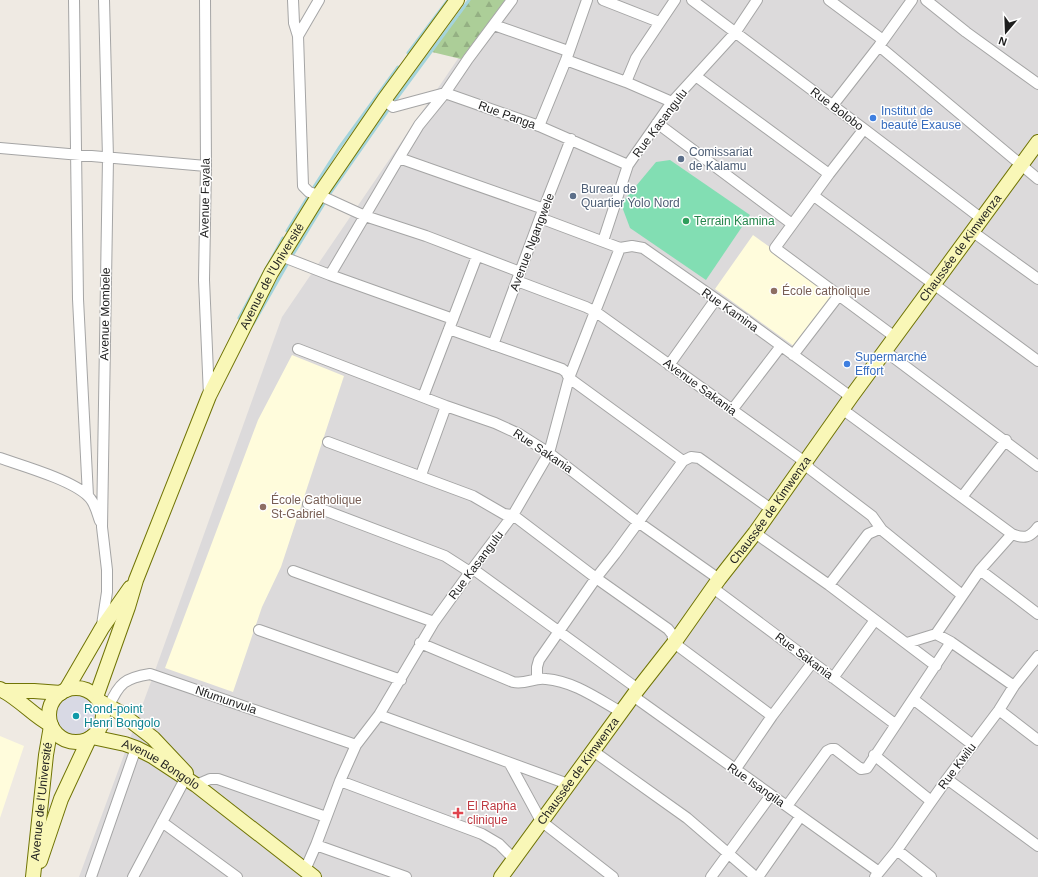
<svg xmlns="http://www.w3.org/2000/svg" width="1038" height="877" font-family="Arial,sans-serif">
<defs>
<pattern id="forest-firs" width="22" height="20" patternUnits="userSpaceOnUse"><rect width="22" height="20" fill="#acce98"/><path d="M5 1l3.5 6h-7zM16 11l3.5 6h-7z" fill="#94b083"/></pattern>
</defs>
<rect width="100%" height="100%" fill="#efeae3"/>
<!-- residential -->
<path fill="#dcdadb" d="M498,0h540v877h-959l73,-198 130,-362z"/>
<!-- education -->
<path fill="#fffcdc" d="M753,235l81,58 -39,54 -80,-58z
M292,355l52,21 -63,191 -19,40 -29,85 -68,-24 93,-248z
M0,736l24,10 -24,72z"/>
<!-- forest -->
<path fill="url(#forest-firs)" d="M470,0h35l-44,59 -29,-7z"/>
<!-- pitch -->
<path fill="#82deb3" d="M670,160l80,55 -44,65 -76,-52 -9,-24 35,-42z"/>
<!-- plaza -->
<path fill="#d8d9e4" d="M50 715a26 26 0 1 1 52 0a26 26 0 1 1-52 0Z"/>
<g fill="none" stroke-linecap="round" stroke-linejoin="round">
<!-- stream -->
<path stroke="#a4d4dc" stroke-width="3" d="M408,53l40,-53
M394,102l75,-102
M312,190l27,-42 59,-81
M329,195l60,-86
M287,231l22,-36
M292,256l33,-54
M239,318l44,-80
M253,324l36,-63"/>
<defs>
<path id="street" d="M74,0l4,299 10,197
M205,0l1,166 -2,114 5,116
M293,0l1,23 4,13 5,150 6,6 10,3 46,21 61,20 94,36
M603,0l56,22
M692,0l172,129 118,90
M829,0l54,40
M926,0l40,32 72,52
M494,25l74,26
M298,36l21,-36
M879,46l159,133
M566,60l60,22 46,20
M697,77l132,97
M626,82l10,-24 39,-58
M384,100l9,7 52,-14 94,33 89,39
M833,105l46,-59 33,-46
M657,123l135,101
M539,126l27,-66 21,-60
M864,129l-35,45 -54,74 120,89
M0,148l206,18
M399,158l145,51
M814,196l224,165
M540,218l80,30 12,-2 11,2 100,70 108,79
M973,232l65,47
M603,241l25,-76 44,-63 63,-69 22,-33
M281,256l49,19
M517,281l69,26 10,5 209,150 5,7 62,47 10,14
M453,319l-123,-44 69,-117 20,-33 26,-32 23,-34 44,-59
M449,329l113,40 4,3 3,6 114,83
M493,345l47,-127 31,-79
M298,349l148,57 49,17 24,11 30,19 89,69 81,57
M885,351l153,115
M793,355l46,-60
M669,365l47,-66
M423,397l54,-141
M842,409l170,125
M732,410l49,-64
M328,442l145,54 31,18 9,1 83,63 72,51 4,5 2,9 98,73
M0,458c23,8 72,22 88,38 7,6 9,17 12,25
M421,475l25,-69
M962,497l44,-57
M308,504l137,52 25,16
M755,533l74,52 107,81
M473,569l165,120
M980,570l58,44
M293,571l141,51
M829,585l39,-51 9,-4h5l80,65
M713,588l182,136
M102,625l5,-33v-22l-5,-43 6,-369 -4,-158
M259,630l142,50
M936,634l15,8 63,44
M420,643l93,39c13,3 21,-5 33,-3 27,2 52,20 75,33
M907,643l29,-9 44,-64 32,-36c12,5 18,4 26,-7
M833,678l42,-58
M537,679v-12l2,-7 57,-82 19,-24 68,-93 8,-4 8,1 72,51
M633,696l246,176
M913,699l60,46
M109,706c10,-23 16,-28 41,-32l206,71
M999,710l39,30
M379,715l189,69
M593,751l94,67 64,55 4,4
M874,755l57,46
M510,764l31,57 72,56
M735,770l37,-54 40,-53
M947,779l91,67
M340,781l142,53 17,10 15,15
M196,785l14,-6h8l108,38
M787,806l40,-55 4,-2h4l26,20 6,-1 84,-126
M162,822l75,55
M316,845l90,32
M897,850l34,27
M305,870l11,-25 24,-64 16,-36 23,-30 55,-93 36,-50 43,-57 36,-62 20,-75 51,-130
M91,877l45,-129
M133,877l52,-98
M711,877l60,-82
M758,877l42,-60
M875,877l22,-27 50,-71 52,-69 15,-24 24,-30"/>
<g id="secondary">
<circle cx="76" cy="715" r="27"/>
<path d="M0,689c19,9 32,26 51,36"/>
<path d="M66,690l36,-62 28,-40"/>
<path d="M4,691h30l27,2"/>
<path id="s1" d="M96,697l32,-90 8,-27 73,-184 62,-123 48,-78 65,-95 73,-100"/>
<path d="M99,701l20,11 34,26 33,35"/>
<path id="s2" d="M92,737l33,7 11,4 16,8 44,29 118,92"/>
<path d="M40,861l21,-62 28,-60"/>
<path id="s3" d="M33,877l13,-122 5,-29"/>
<path id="s4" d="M501,877l137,-188 36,-46 45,-64 36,-46 96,-136 187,-255"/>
</g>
</defs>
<!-- street casing -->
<use href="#street" stroke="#a5a5a5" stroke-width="12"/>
<!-- secondary casing -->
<use href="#secondary" stroke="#707405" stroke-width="16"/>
<!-- street -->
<use href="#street" stroke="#fff" stroke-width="10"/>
<!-- secondary -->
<use href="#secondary" stroke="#f9f7b7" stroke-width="14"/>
</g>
<!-- markers -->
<g fill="#3f7fe0" stroke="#fff" stroke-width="1.5">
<circle cx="873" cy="118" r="4"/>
<circle cx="847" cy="364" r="4"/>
</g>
<g fill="#5c6f8a" stroke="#fff" stroke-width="1.5">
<circle cx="681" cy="159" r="4"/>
<circle cx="573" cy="196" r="4"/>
</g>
<circle fill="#2e9e5b" stroke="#fff" stroke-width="1.5" cx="686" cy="221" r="4"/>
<g fill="#8d6e63" stroke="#fff" stroke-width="1.5">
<circle cx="774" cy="291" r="4"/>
<circle cx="263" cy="507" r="4"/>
</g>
<circle fill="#0f9aa8" stroke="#fff" stroke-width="1.5" cx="76" cy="716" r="4"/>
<path fill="#e0444e" stroke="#fff" stroke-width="1.5" d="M456 807h4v4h4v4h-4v4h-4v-4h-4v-4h4z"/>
<g text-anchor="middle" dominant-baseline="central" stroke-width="3" stroke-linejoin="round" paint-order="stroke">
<!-- street labels -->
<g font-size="12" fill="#1e1e1e" stroke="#fff">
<text transform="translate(837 109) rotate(37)">Rue Bolobo</text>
<text transform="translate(507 115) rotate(20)">Rue Panga</text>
<text transform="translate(660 123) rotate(-53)">Rue Kasangulu</text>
<text transform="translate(205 198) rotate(-89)">Avenue Fayala</text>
<text transform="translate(532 242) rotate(-69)">Avenue Ngangwele</text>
<text stroke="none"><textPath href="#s4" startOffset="779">Chaussée de Kimwenza</textPath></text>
<text stroke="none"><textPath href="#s1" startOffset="457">Avenue de l’Université</textPath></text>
<text transform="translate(730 310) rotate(35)">Rue Kamina</text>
<text transform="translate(105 314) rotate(-89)">Avenue Mombele</text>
<text transform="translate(700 387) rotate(36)">Avenue Sakania</text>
<text transform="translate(543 451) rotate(34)">Rue Sakania</text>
<text stroke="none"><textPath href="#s4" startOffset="455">Chaussée de Kimwenza</textPath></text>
<text transform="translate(476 565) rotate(-53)">Rue Kasangulu</text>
<text transform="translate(804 656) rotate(37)">Rue Sakania</text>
<text transform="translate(226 700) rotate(19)">Nfumunvula</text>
<text stroke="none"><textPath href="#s2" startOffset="75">Avenue Bongolo</textPath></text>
<text transform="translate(957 766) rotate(-53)">Rue Kwilu</text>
<text stroke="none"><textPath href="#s4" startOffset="131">Chaussée de Kimwenza</textPath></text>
<text transform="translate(756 785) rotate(35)">Rue Isangila</text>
<text stroke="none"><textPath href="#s3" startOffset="76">Avenue de l’Université</textPath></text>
</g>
<!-- shop labels -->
<g font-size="12" fill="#366cbe" stroke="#fff" text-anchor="start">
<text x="881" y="111">Institut de<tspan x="881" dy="14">beauté Exause</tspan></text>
<text x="855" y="357">Supermarché<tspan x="855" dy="14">Effort</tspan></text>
</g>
<!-- service labels -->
<g font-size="12" fill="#4e5e75" stroke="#fff" text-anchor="start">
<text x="689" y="152">Comissariat<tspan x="689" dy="14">de Kalamu</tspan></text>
<text x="581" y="189">Bureau de<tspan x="581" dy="14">Quartier Yolo Nord</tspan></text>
</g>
<!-- leisure labels -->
<g font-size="12" fill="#27864d" stroke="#fff" text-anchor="start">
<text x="694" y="221">Terrain Kamina</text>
</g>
<!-- education labels -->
<g font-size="12" fill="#785e54" stroke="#fff" text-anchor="start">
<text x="782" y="291">École catholique</text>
<text x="271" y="500">École Catholique<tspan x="271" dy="14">St-Gabriel</tspan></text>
</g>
<!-- culture labels -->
<g font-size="12" fill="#0d838f" stroke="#fff" text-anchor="start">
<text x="84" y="709">Rond-point<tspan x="84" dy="14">Henri Bongolo</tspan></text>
</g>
<!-- health labels -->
<g font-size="12" fill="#be3a42" stroke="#fff" text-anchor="start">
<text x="467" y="806">El Rapha<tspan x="467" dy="14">clinique</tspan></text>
</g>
</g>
<!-- north arrow -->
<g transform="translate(1006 32) rotate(199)" stroke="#ffffff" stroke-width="3" paint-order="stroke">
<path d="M0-3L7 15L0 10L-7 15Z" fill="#1e1e1e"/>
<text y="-6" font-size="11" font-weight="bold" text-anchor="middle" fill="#1e1e1e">N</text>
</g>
</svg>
